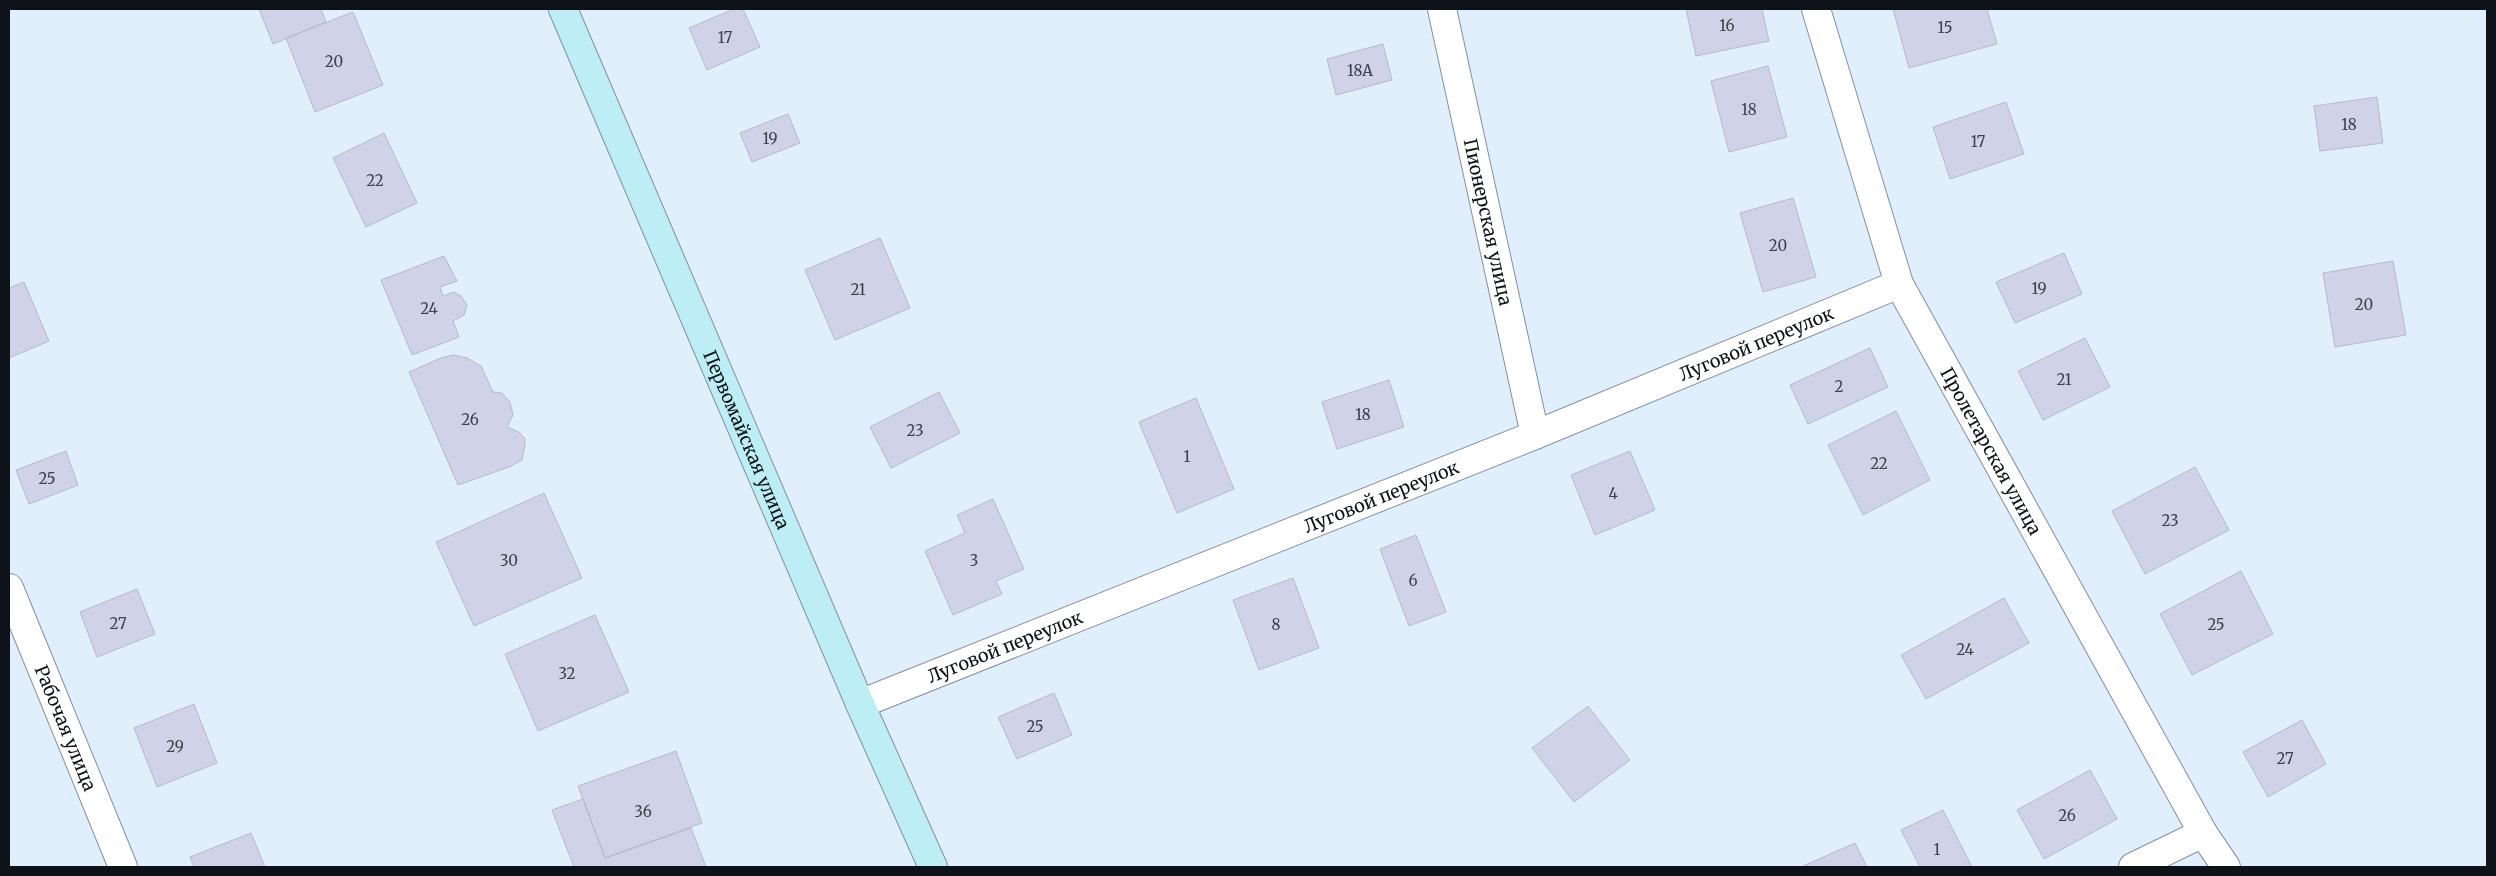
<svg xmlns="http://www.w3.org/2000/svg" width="2496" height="876" font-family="Merriweather,serif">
<rect width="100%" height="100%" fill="#e1effd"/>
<!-- building -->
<path fill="#d0d2e7" stroke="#b6b8cd" d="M259,9h62l5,13 -53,22z
M734,9h9l17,38 -53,23 -18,-42z
M1686,9h76l7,32 -73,15z
M1893,9h94l10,35 -88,24z
M353,12l30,73 -68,27 -29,-74z
M1383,44l9,36 -56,15 -9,-36z
M1768,66l19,71 -58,15 -18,-71z
M2377,97l6,46 -63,8 -6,-45z
M2006,102l18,52 -74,25 -17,-52z
M788,114l12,29 -48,19 -12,-29z
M384,133l33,70 -51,24 -33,-69z
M1793,198l23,79 -53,15 -23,-79z
M880,238l30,70 -75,32 -30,-70z
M2064,253l18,41 -67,29 -19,-41z
M444,256l13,25 -17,6 3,9 11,-4 7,4 6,9 -3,10 -11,6 6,16 -47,18 -31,-75z
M2393,261l13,74 -71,12 -12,-74z
M24,282l25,59 -40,17v-70z
M2085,338l25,49 -67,33 -25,-49z
M1870,348l18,39 -80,37 -18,-39z
M454,355l13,3 14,8 12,26 9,1 8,9 3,13 -6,12 12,5 6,7v6l-3,15 -13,7 -51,18 -49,-113 32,-14z
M1389,380l15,47 -67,22 -15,-47z
M939,392l21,41 -69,35 -21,-41z
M1196,398l38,91 -57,24 -38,-91z
M1896,411l34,69 -67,35 -35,-70z
M66,451l12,34 -49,19 -13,-34z
M1630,451l25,59 -60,25 -24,-60z
M2195,467l34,63 -84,44 -33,-63z
M544,493l38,85 -108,48 -38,-84z
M993,499l31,70 -28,12 6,13 -49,21 -28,-64 40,-18 -8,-18z
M1416,535l30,77 -37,14 -29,-77z
M2241,571l32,63 -81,41 -32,-61z
M1293,578l26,70 -60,22 -26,-70z
M137,589l18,45 -58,23 -17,-45z
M2004,598l25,45 -103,56 -25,-44z
M595,615l34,77 -91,39 -33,-77z
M1054,693l18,42 -55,24 -19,-42z
M194,704l23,59 -60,24 -23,-59z
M1588,706l42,54 -56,42 -42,-54z
M2302,720l24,44 -58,33 -25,-45z
M676,751l26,72 -97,35 -27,-72z
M2090,770l27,49 -73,40 -27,-49z
M583,799l22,59 86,-30 15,39h-132l-22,-57z
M1943,810l29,57h-52l-19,-37z
M251,833l14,34h-71l-4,-10z
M1855,843l12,24h-66z"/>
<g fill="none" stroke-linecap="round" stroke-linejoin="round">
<defs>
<g id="minor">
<path id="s1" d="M1442,9l93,426"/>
<path id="s2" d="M1816,9l83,275 304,549 23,34"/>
<path id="s3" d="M9,588l114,279"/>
<path id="s4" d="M860,704l675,-269 364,-151"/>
<path d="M2133,867l70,-34"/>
</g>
<g id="secondary">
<path id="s5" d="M563,9l297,695 73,163"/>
</g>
</defs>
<!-- minor casing -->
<use href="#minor" stroke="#8191a0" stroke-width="30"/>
<!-- secondary casing -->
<use href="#secondary" stroke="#8191a0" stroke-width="30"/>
<!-- minor -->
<use href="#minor" stroke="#fff" stroke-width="28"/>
<!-- secondary -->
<use href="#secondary" stroke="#bdedf5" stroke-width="28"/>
</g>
<g text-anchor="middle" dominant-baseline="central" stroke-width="4" stroke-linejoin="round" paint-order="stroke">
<!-- number labels -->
<g font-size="15" fill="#3d424b">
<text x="1727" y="25">16</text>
<text x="1945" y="27">15</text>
<text x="725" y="37">17</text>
<text x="334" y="61">20</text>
<text x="1360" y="70">18А</text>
<text x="1749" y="109">18</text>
<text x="2349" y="124">18</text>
<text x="770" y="138">19</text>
<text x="1978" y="141">17</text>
<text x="375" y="180">22</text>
<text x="1778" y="245">20</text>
<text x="2039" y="288">19</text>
<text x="858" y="289">21</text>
<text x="2364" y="304">20</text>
<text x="429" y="308">24</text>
<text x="2064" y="379">21</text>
<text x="1839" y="386">2</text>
<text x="1363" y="414">18</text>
<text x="470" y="419">26</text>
<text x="915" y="430">23</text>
<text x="1187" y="456">1</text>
<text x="1879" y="463">22</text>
<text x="47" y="478">25</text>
<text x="1613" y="493">4</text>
<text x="2170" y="520">23</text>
<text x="509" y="560">30</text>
<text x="974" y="560">3</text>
<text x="1413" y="580">6</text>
<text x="118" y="623">27</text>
<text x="1276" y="624">8</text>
<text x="2216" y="624">25</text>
<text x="1965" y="649">24</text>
<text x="567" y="673">32</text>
<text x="1035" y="726">25</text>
<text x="175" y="746">29</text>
<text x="2285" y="758">27</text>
<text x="643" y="811">36</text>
<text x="2067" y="815">26</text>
<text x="1937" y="849">1</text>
</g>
<!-- street labels -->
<g font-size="18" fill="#0c1217" stroke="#e1effd">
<text stroke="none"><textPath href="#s1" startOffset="218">Пионерская улица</textPath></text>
<text stroke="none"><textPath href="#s4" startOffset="966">Луговой переулок</textPath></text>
<text stroke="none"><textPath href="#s5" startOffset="468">Первомайская улица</textPath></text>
<text stroke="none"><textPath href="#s2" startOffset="478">Пролетарская улица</textPath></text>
<text stroke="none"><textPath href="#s4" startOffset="561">Луговой переулок</textPath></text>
<text stroke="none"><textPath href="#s4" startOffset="156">Луговой переулок</textPath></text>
<text stroke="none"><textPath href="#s3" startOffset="151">Рабочая улица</textPath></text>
</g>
</g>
<!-- border -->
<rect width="2496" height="876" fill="none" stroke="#0c1217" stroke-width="20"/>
</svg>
